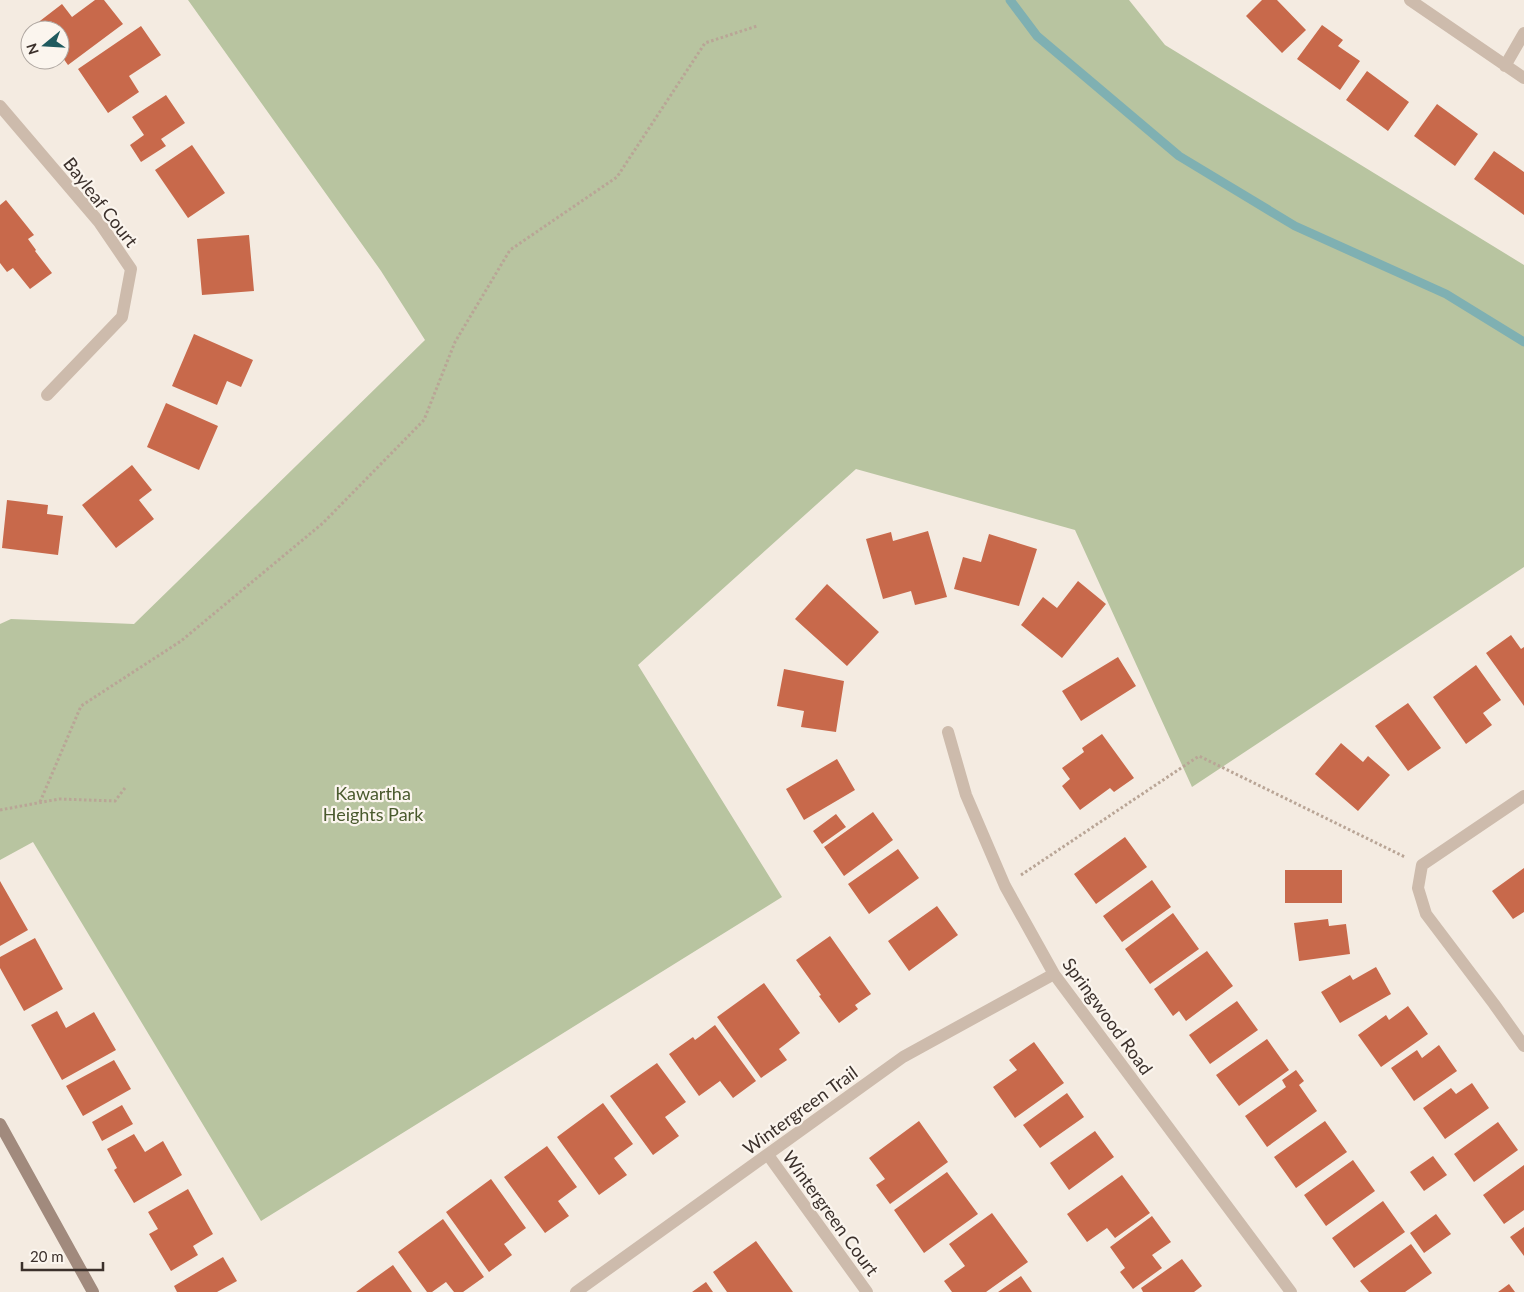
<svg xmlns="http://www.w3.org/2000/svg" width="1524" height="1292" font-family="Lato,sans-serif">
<rect width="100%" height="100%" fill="#f4ebe1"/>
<!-- green -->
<path fill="#b8c4a0" d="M188,0h941l36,45 359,220v302l-332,220 -117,-257 -219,-61 -218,196 144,232 -521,324 -228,-379 -33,18v-236l11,-5 123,5 291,-284 -44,-69z"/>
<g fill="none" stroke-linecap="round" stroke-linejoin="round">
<!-- stream -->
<path stroke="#7fb0b2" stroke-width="9" d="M1010,0l27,36 142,120 116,70 151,68 78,48"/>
</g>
<!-- building -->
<path fill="#c8694b" d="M95,0h9l19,24 -55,41 -8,-11v-24h-19l-5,-6 26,-20 10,13z
M1262,0h15l29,30 -24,23 -36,-37z
M1322,25l21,15 -5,6 22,15 -20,29 -43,-31z
M141,26l20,29 -32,21 10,16 -31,21 -30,-44z
M1367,71l42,31 -21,29 -42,-31z
M166,95l19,28 -24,16 5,7 -25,16 -11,-17 14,-10 -12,-18z
M1437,104l41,30 -23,32 -41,-30z
M192,145l33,48 -37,25 -33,-48z
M1494,151l30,21v43l-50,-36z
M6,200l28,35 -6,4 8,11 -1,1 17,22 -22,16 -17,-21 -6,4 -7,-9v-58z
M249,235l5,56 -52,4 -5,-56z
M194,334l59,26 -12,27 -14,-6 -10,24 -45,-19z
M166,403l52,23 -19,44 -52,-23z
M132,465l20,25 -13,10 15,19 -38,29 -34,-43z
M7,500l41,5 -1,9 16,2 -5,39 -56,-7z
M928,531l19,66 -32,8 -4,-14 -28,8 -17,-60 25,-7 2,9z
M989,534l48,15 -18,57 -65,-17 9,-32 18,5z
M1078,581l28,23 -44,54 -41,-33 22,-28 14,11z
M827,584l52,48 -32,34 -52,-47z
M1511,635l10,14 3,-2v59l-38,-53z
M1118,657l18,29 -55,35 -19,-30z
M1476,665l25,35 -18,13 9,12 -26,19 -33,-47z
M784,669l60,12 -8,51 -35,-5 3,-16 -27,-5z
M1408,703l33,45 -33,23 -33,-45z
M1102,734l32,44 -20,14 -4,-4 -30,22 -18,-24 8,-7 -8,-11 22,-16 -2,-4z
M1341,743l22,19 5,-6 22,19 -32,36 -43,-37z
M837,759l18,31 -51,30 -18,-31z
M873,812l20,28 -49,36 -20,-29z
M836,814l10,13 -24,17 -9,-13z
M1125,837l22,30 -51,37 -22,-30z
M898,849l21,29 -50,36 -21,-30z
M1524,868v44l-11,7 -21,-28z
M1285,870h57v33h-57z
M1152,880l19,27 -49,35 -19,-26z
M0,881l28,49 -28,16z
M937,906l21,29 -49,36 -21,-30z
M1173,913l26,36 -49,35 -25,-35z
M1328,919l1,7 17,-2 4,30 -51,7 -5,-38z
M830,936l41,58 -16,11 3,4 -19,14 -20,-27 2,-1 -25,-35z
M35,938l28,51 -39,22 -24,-43v-11z
M1207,951l26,35 -47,35 -7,-10 -6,5 -19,-27z
M1376,967l15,27 -51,29 -19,-31 29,-17 3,5z
M764,983l36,50 -21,16 8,11 -26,18 -44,-61z
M1237,1001l21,29 -48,34 -21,-29z
M1408,1006l20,28 -47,33 -23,-32 28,-20 3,5z
M57,1011l9,17 28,-16 22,38 -54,30 -31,-55z
M715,1025l41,56 -23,17 -13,-17 -21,15 -30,-42 24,-17 2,3z
M1267,1039l22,31 -50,36 -23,-31z
M1034,1042l30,41 -49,35 -22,-31 24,-17 -8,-10z
M1439,1045l18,26 -43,30 -23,-33 26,-18 5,8z
M114,1060l17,29 -48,27 -17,-30z
M657,1063l29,39 -21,15 14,19 -26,19 -43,-59z
M1296,1070l8,11 -5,4 18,26 -50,36 -22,-31 41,-29 -4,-7z
M1472,1083l17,25 -44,31 -22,-31 28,-20 5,6z
M1067,1093l17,24 -44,31 -17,-23z
M603,1103l30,41 -19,14 13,17 -28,20 -42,-58z
M122,1105l11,19 -31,17 -10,-19z
M919,1121l29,41 -58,42 -14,-19 9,-6 -16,-21z
M1325,1121l22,31 -51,36 -22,-31z
M1498,1122l20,28 -44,32 -20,-28z
M1095,1131l19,26 -45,33 -19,-27z
M134,1134l11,18 18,-11 19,34 -48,28 -20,-33 3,-2 -10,-19z
M547,1146l30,41 -19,14 11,15 -24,17 -41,-56z
M1433,1156l14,19 -23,16 -14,-19z
M1353,1160l22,31 -49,35 -22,-31z
M1524,1165v45l-20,14 -21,-29z
M947,1172l31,42 -54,39 -30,-43z
M1122,1175l28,38 -35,25 -8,-10 -20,14 -20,-28z
M491,1179l35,49 -22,16 8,11 -23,17 -43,-60z
M188,1189l25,45 -20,12 5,9 -27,16 -22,-37 9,-5 -10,-17z
M1383,1201l22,31 -51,36 -22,-30z
M992,1213l36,49 -42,30h-34l-8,-11 21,-15 -16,-22z
M1436,1214l15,20 -27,19 -14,-20z
M1152,1216l19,26 -19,13 10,13 -29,21 -13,-17 5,-4 -15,-21z
M443,1219l41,58 -21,15h-9l-8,-10 -14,10h-5l-29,-40z
M1524,1227v29l-14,-19z
M756,1241l37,51h-66l-14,-20z
M1411,1244l21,29 -27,19h-36l-9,-11z
M223,1257l14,24 -20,11h-40l-3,-6z
M1182,1259l20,27 -8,6h-51l-2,-4z
M393,1265l19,27h-56l12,-9z
M1021,1276l11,16h-34z
M706,1282l7,10h-21z
M1509,1284l6,8h-17z"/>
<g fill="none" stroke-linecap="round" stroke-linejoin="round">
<!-- path -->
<path stroke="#b9a596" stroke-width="3" stroke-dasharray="2.5 2.5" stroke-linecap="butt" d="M40,802l41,-96 100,-65 142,-118 101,-103 31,-78 55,-92 107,-73 88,-134 52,-17
M0,810l59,-11 56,2 10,-13
M1021,875l178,-119 206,101"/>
<!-- street -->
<path stroke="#cdbbac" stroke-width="12" d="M1410,0l114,78
M1505,66l19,-33
M0,106l99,116 32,47 -9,48 -75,78
M948,732l18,63 39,91 49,88 237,318
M1524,796l-102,69 -4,23 8,26 68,90 30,42
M768,1155l99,137
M576,1292l327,-235 151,-83"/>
<!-- secondary -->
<path stroke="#a18a7d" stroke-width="12" d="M0,1124l93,168"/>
</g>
<g text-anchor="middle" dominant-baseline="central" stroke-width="4.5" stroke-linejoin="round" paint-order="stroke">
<!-- street labels -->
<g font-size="18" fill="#3b302b" stroke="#fbf5ee">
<text transform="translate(101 202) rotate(52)">Bayleaf Court</text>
<text transform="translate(1108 1016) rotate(54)">Springwood Road</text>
<text transform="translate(800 1110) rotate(-36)">Wintergreen Trail</text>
<text transform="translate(831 1213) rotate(54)">Wintergreen Court</text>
</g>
<!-- park labels -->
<g font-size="18" fill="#4a5a2e" stroke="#fbf5ee">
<text x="373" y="793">Kawartha<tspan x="373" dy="21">Heights Park</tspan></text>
</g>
</g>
<!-- north arrow -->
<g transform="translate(45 45) rotate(252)"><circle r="24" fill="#fbf5ee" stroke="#aea6a0"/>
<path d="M0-4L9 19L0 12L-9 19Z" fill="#1f5a5e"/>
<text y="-8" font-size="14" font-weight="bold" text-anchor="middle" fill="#3b302b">N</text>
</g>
<!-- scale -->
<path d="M22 1262v8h81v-8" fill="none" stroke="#3b302b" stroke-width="2.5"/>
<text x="30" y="1262" font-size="15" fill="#3b302b" stroke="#fbf5ee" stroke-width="4" paint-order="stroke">20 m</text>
</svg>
